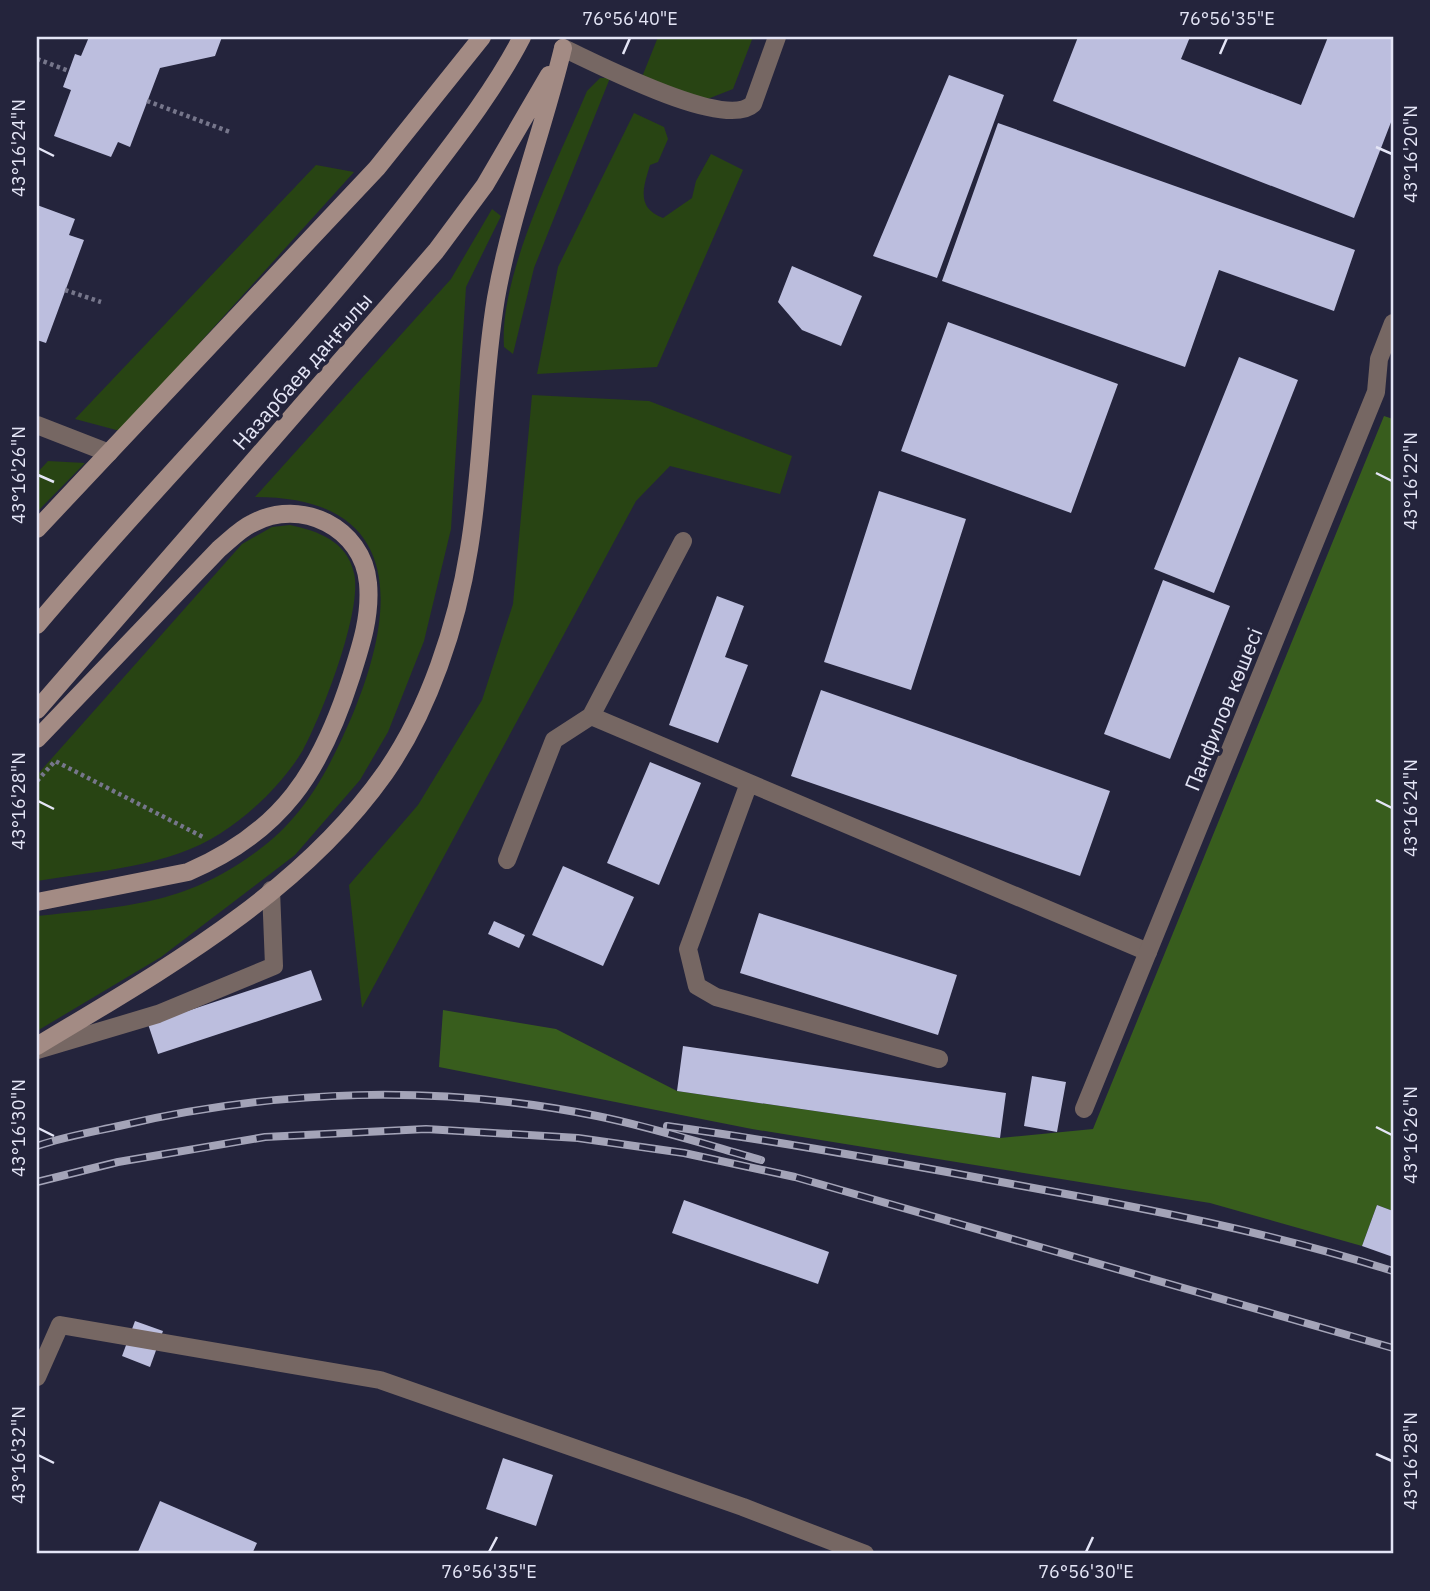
<svg xmlns="http://www.w3.org/2000/svg" width="1430" height="1591" font-family="'IBM Plex Sans',sans-serif">
<rect width="100%" height="100%" fill="#24243c"/>
<!-- green -->
<path fill="#284413" d="M658,37h95l-20,52 -28,11 -63,-23z
M600,78h10l-76,190 -21,86 -9,-7c-5,-74 54,-186 83,-256z
M634,113l30,14 4,12 -10,23 -8,3c-7,23 -14,43 13,53l29,-20 4,-17 15,-27 32,16 -86,197 -120,7 21,-107z
M316,165l38,7 -234,259 -45,-12z
M492,209l9,7 -35,71 -15,242 -27,112 -36,91 -28,48 -65,75 -134,102 -124,74v-115c85,-9 148,-11 219,-64 49,-35 73,-83 96,-136 45,-107 53,-219 -97,-219l196,-218z
M532,395l117,6 143,55 -12,38 -110,-28 -34,35 -274,507 -13,-123 69,-80 64,-105 31,-96z
M48,461l37,2 -48,49v-39z
M290,525c28,6 57,16 64,48 9,37 -32,142 -51,177 -19,32 -51,63 -82,83 -52,34 -125,38 -184,48v-106l205,-231 30,-17z"/>
<!-- forest -->
<path fill="#385d1d" d="M1384,416l9,3v792l-16,-6 -15,41 -152,-43 -458,-74 -313,-62 4,-57 113,19 121,62 323,47 93,-9z"/>
<!-- building -->
<path fill="#bcbede" d="M89,37h133l-7,19 -55,12 -30,79 -12,-5 -7,15 -57,-21 17,-46 -8,-3 12,-33 6,2z
M1078,37h112l-9,22 120,46 27,-68h65v80l-39,101 -301,-117z
M949,75l55,20 -67,183 -64,-22z
M998,123l357,127 -21,61 -115,-41 -34,97 -243,-86z
M37,205l38,14 -6,16 15,5 -38,103 -9,-3z
M792,266l70,30 -21,50 -39,-16 -24,-28z
M948,322l170,62 -47,129 -170,-62z
M1239,357l59,23 -84,213 -60,-24z
M879,491l87,28 -55,171 -87,-28z
M1163,580l67,26 -60,153 -66,-25z
M717,596l27,10 -19,51 23,8 -30,78 -49,-18z
M821,690l289,101 -30,85 -289,-100z
M650,762l51,21 -42,102 -52,-22z
M563,866l71,31 -31,69 -71,-31z
M759,913l198,62 -19,60 -198,-62z
M494,921l31,14 -6,13 -31,-14z
M311,970l11,30 -164,54 -10,-30z
M683,1046l323,47 -6,45 -323,-47z
M1032,1076l34,6 -9,50 -33,-6z
M684,1200l145,52 -11,32 -146,-51z
M1377,1205l16,6v46l-31,-11z
M135,1321l28,10 -13,36 -28,-11z
M503,1458l50,17 -17,51 -50,-17z
M160,1501l97,42 -5,11h-115z"/>
<g fill="none" stroke-linecap="round" stroke-linejoin="round">
<!-- path -->
<path stroke="#76768b" stroke-width="4.5" stroke-dasharray="3.5 3.5" stroke-linecap="butt" d="M37,59l32,12
M147,101l83,31
M65,290l36,12
M37,781l18,-20 148,76"/>
<!-- lane -->
<path stroke="#766763" stroke-width="18" d="M563,48c33,15 162,83 190,56l24,-67
M37,425l72,28
M591,716l92,-175
M749,783l-61,166 9,37 19,11 223,62
M507,860l47,-120 37,-24 557,236
M37,1050l121,-36 116,-48 -3,-76
M37,1377l23,-52 320,55 363,127 122,47"/>
<!-- street -->
<path stroke="#766763" stroke-width="18" d="M1084,1109l292,-717 3,-33 14,-36"/>
<!-- secondary -->
<path stroke="#a38b84" stroke-width="18" d="M37,529l340,-361 105,-131
M37,625c123,-146 260,-280 377,-431 38,-50 79,-101 108,-157
M37,710l399,-459 49,-66 64,-110
M37,739l182,-190c11,-9 21,-20 34,-26 48,-26 110,5 115,60 3,33 -7,63 -17,94 -30,94 -69,155 -163,195l-151,30
M37,1046c124,-75 262,-151 348,-273 44,-63 72,-148 84,-224 14,-83 13,-168 27,-251 15,-85 47,-167 67,-250"/>
<defs>
<path id="rail" d="M667,1126c117,16 233,37 350,59 126,23 253,47 376,86
M37,1146c26,-9 55,-14 82,-20 157,-37 320,-42 478,-10 55,11 110,29 164,44
M37,1182l81,-20 147,-25 161,-8 152,9 106,15 111,24 598,171"/>
</defs>
<!-- rail casing -->
<use href="#rail" stroke="#a4a4b8" stroke-width="8"/>
<!-- rail -->
<use href="#rail" stroke="#24243c" stroke-width="5" stroke-dasharray="16" stroke-linecap="butt"/>
</g>
<!-- ticks -->
<path fill="none" stroke="#e4e5f6" stroke-width="2.5" d="M623,54l7,-16M1220,54l7,-16M1376,147l16,7M38,148l16,8M1376,473l16,8M38,475l16,7M1376,800l16,8M38,801l16,8M1376,1127l16,8M38,1128l16,8M1376,1454l16,7M38,1455l16,8M489,1552l8,-15M1086,1552l7,-15"/>
<g text-anchor="middle" dominant-baseline="central" stroke-width="7" stroke-linejoin="round" paint-order="stroke">
<!-- street labels -->
<g font-size="21" fill="#e4e5f6" stroke="#24243c">
<text transform="translate(302 371) rotate(-49)">Назарбаев даңғылы</text>
<text transform="translate(1223 709) rotate(-68)">Панфилов көшесі</text>
</g>
</g>
<!-- border -->
<rect width="1430" height="1591" fill="none" stroke="#24243c" stroke-width="77"/>
<rect x="38" y="38" width="1354" height="1514" fill="none" stroke="#e4e5f6" stroke-width="2.5"/>
<g font-size="18" text-anchor="middle" fill="#e4e5f6">
<text x="630" y="25">76°56'40"E</text>
<text x="1227" y="25">76°56'35"E</text>
<text transform="translate(19 148) rotate(-90)" y="6">43°16'24"N</text>
<text transform="translate(1411 154) rotate(-90)" y="6">43°16'20"N</text>
<text transform="translate(19 475) rotate(-90)" y="6">43°16'26"N</text>
<text transform="translate(1411 481) rotate(-90)" y="6">43°16'22"N</text>
<text transform="translate(19 801) rotate(-90)" y="6">43°16'28"N</text>
<text transform="translate(1411 808) rotate(-90)" y="6">43°16'24"N</text>
<text transform="translate(19 1128) rotate(-90)" y="6">43°16'30"N</text>
<text transform="translate(1411 1135) rotate(-90)" y="6">43°16'26"N</text>
<text transform="translate(19 1455) rotate(-90)" y="6">43°16'32"N</text>
<text transform="translate(1411 1461) rotate(-90)" y="6">43°16'28"N</text>
<text x="489" y="1578">76°56'35"E</text>
<text x="1086" y="1578">76°56'30"E</text>
</g>
</svg>
